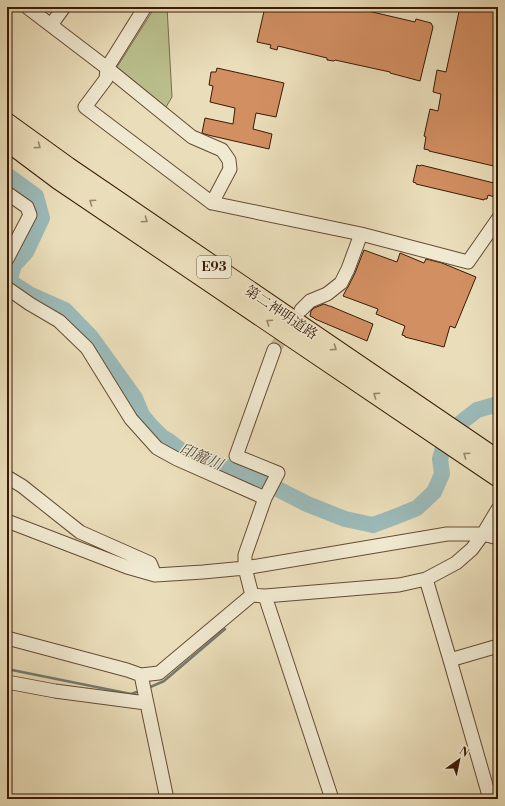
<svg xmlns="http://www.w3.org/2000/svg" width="505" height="806" font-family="'Libre Bodoni','Noto Serif JP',serif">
<rect width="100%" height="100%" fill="#eadeba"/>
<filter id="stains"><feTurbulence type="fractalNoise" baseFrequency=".005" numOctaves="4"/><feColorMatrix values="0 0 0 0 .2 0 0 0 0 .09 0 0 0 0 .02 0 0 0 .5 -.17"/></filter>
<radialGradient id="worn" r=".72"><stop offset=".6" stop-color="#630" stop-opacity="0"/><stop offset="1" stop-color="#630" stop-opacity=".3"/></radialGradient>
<!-- green -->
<path fill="#bac08d" stroke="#7a6d4a" d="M155,7h12l5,90 -6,10 -49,-40z"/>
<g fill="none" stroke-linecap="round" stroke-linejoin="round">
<!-- stream -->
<path stroke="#747a71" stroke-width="2.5" d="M7,669l124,25 9,-3
M148,688l16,-7 61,-52"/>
<!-- river -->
<path stroke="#9bbab9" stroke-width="16" d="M7,175l29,21 6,22 -16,34 -12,13 -5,16 20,13 36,16 26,27 44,61 7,17 10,12 10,10 7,4 13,10 74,27 51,26 38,15 28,6 19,-7 25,-10 17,-16 8,-18 -2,-15 3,-11 15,-23 19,-15 21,-6"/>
</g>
<!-- building -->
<path fill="#d28f62" stroke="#3a1a06" d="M265,7h86l64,15 1,-3 15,4 2,4 -13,54 -30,-8v-1l-55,-12 -1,1 -7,-1v-2l-49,-12 -1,4 -7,-2 1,-3 -14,-3z
M460,7h38v160l-69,-16v-1l-5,-1 2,-12 -2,-1 6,-27 8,2 3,-17 -8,-2 4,-22 9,2z
M217,68l67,15 -8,34 -20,-4 -3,16 19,5 -3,15 -61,-14 -6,-2 3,-15 28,6 2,-16 -25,-6 3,-16 -4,-1 2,-13h5z
M417,165l3,1 1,-1 77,19v14l-10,-3 -1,4h-3v1l-68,-16v-1l-3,-1z
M364,250l33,12 3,-9 24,10 2,-4 16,4 34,14 -21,51 -5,-2 -6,21 -39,-10v-1l-3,-1 3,-9 -29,-12 2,-5 -35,-13 3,-6 2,-3 7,-14z
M324,304l5,2h1l43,18 -6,17 -52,-22 -1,-1 -4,-2 1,-5 3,-3z"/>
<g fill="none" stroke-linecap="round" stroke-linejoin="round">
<!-- minor-tunnel -->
<path stroke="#c7b796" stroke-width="13" stroke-dasharray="13 6" stroke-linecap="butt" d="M274,350l16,-24"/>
<defs>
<path id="minor" d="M27,7l80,61 85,69 30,13 7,10 1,9 -18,34
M145,7l-38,61 -1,11 -21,28 127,96 149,31 107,28 30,-43
M51,25l13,-18
M7,193l20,14 3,8 -23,44
M7,288l23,16 29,17 28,27 44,71 26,29 20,11 88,39
M301,310l9,-9 17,-7 14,-11 7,-14 13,-35
M7,477l15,9 58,46 70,31 5,12
M7,521l120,46 28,8 48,-3 42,-4 202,-34h36l15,4
M426,579l24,81 40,139
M252,595l-7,-27v-13l20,-57 13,-25 -42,-17 38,-106
M265,596l67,203
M7,638l120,32 14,5 18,-2 93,-78 13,1 134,-11 27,-6 30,-16 16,-14 11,-15 15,-25
M450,660l48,-14
M141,675l26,124
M7,682l48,9 91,12"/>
<path id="highway" d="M7,123l61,44 430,293
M7,141l52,39 439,297"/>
</defs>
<!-- minor casing -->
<use href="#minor" stroke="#664b33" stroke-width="15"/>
<!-- highway casing -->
<use href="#highway" stroke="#3a1a06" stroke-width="21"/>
<!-- minor -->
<use href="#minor" stroke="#f1ead2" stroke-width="13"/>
<!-- highway -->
<use href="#highway" stroke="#eadeba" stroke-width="19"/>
</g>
<!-- one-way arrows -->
<defs><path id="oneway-chevron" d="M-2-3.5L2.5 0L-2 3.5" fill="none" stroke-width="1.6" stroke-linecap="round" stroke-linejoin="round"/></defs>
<g stroke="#9b8669">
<use href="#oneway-chevron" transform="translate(38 146) rotate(36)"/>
<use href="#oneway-chevron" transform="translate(92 202) rotate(-146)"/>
<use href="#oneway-chevron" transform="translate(145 220) rotate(34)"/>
<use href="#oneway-chevron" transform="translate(269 322) rotate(-146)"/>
<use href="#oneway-chevron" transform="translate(334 348) rotate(34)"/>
<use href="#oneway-chevron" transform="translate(376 395) rotate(-146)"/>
<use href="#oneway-chevron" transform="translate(466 455) rotate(-146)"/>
</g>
<g text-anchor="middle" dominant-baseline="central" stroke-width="3" stroke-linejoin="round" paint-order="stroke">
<!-- shield labels -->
<rect fill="#f1ead2" stroke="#715843" stroke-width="1" x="197" y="256" width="34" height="22" rx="3"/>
<g font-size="13" font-weight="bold" fill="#3a1a06">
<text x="214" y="267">E93</text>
</g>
<!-- street labels -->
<g font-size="14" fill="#3a1a06" stroke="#f1ead2">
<text transform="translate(281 313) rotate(34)">第二神明道路</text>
</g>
<!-- water labels -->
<g font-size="15" font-style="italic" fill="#574a3c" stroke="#f1ead2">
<text transform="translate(201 457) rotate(23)">印籠川</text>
</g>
</g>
<!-- margin -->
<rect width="505" height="806" fill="none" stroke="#eadeba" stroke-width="24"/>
<rect x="8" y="8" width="489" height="790" fill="none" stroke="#3a1a06" stroke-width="2"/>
<rect x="12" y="12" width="481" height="782" fill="none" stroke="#3a1a06"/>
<!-- north arrow -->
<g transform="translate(459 760) rotate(33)" stroke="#f1ead2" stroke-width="3" paint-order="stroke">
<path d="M0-3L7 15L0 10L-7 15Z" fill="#3a1a06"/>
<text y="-6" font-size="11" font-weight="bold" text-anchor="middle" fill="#3a1a06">N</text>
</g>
<rect width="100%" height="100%" filter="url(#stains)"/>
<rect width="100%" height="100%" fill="url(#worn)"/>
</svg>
